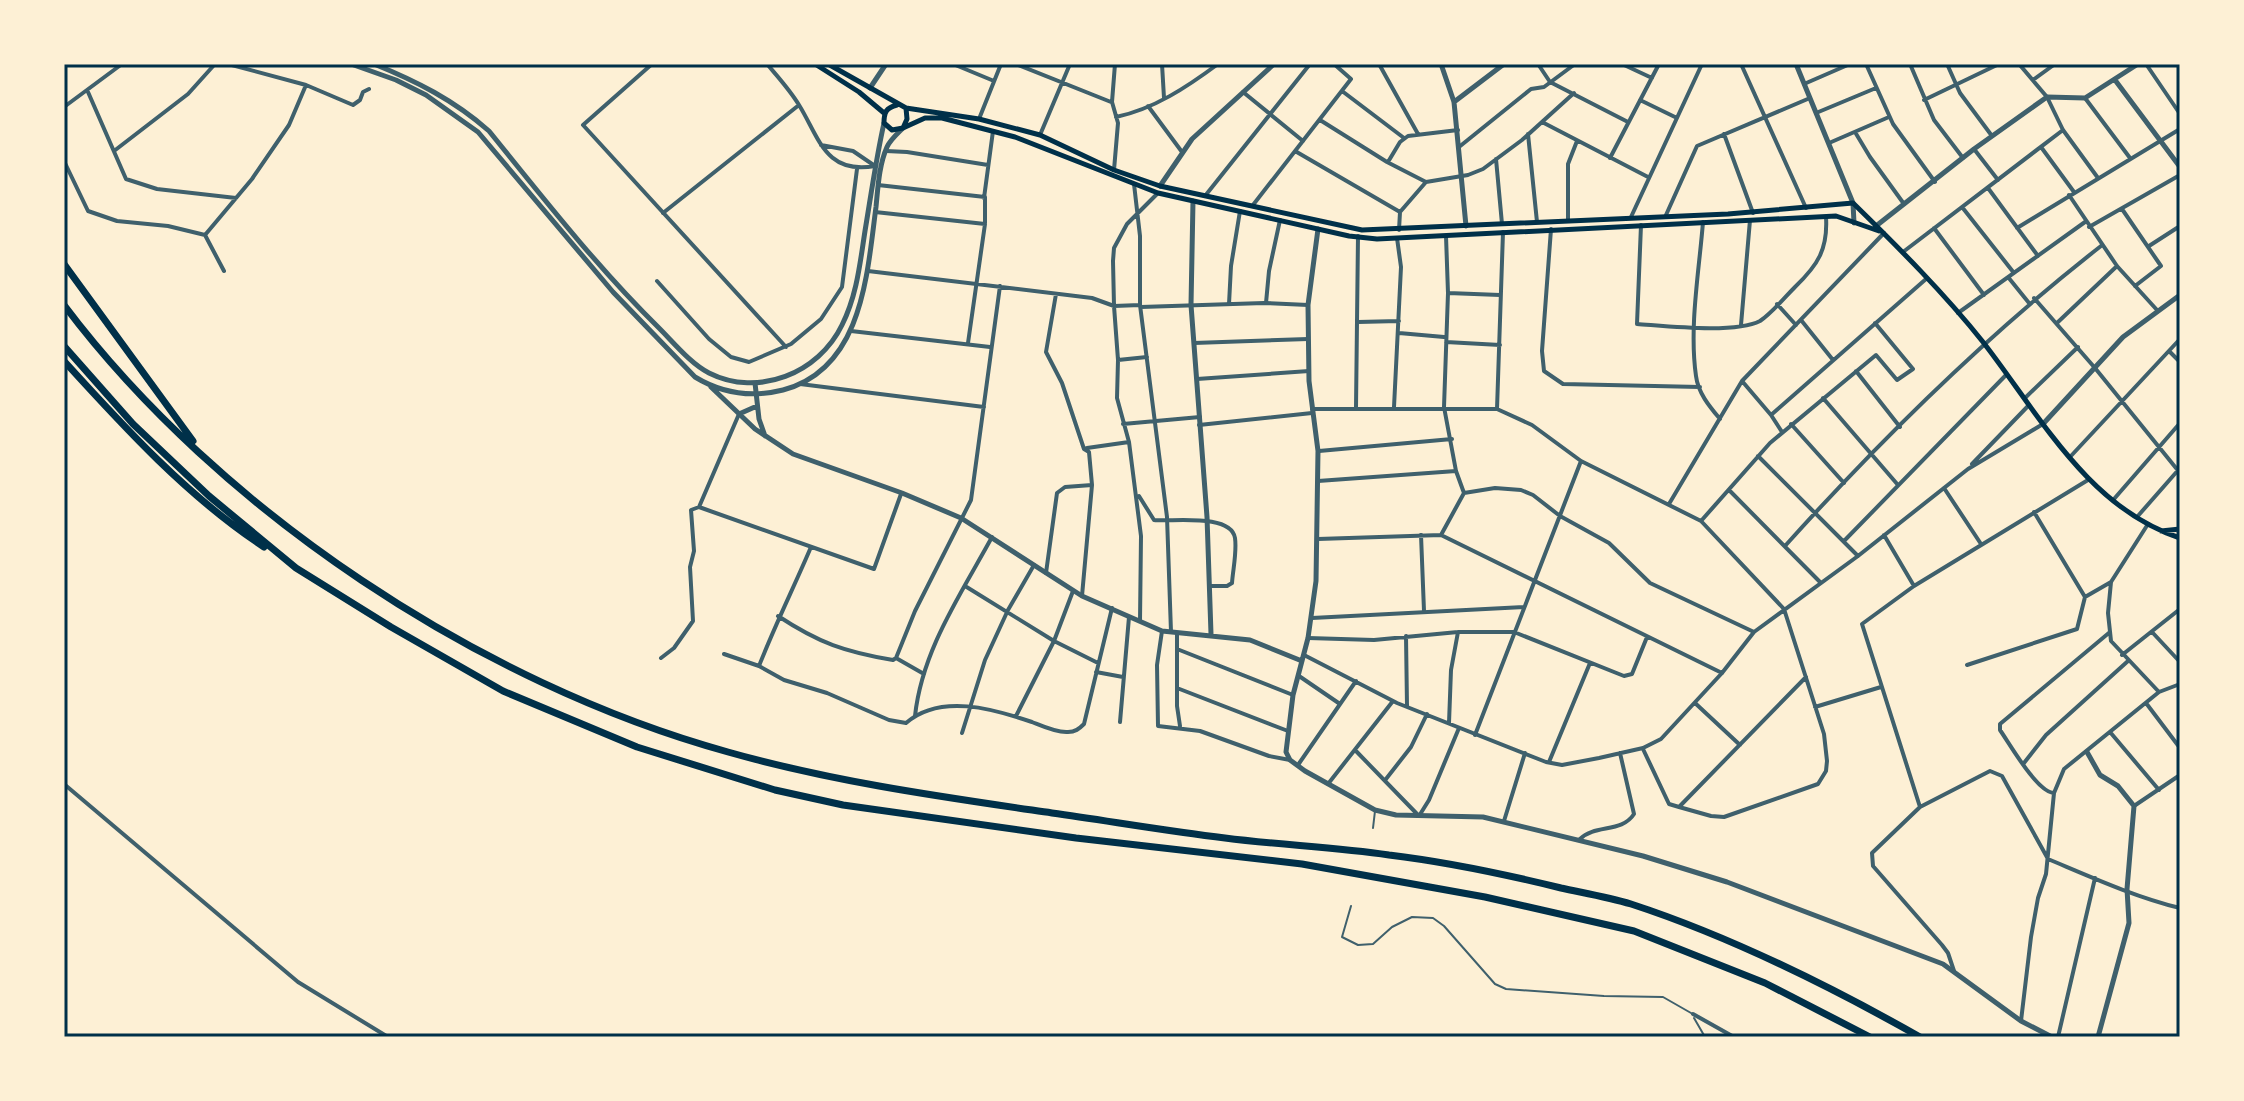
<svg xmlns="http://www.w3.org/2000/svg" width="2244" height="1101" font-family="'Titillium Web',sans-serif">
<rect width="100%" height="100%" fill="#fdf0d5"/>
<g fill="none" stroke-linecap="round" stroke-linejoin="round">
<!-- service -->
<path stroke="#3f606c" stroke-width="2" d="M1373,828l2,-17
M1351,906l-9,31 16,8 15,-1 19,-17 20,-10 21,1 11,8 51,58 11,5 98,7 59,1 28,16
M1694,1018l11,19"/>
<!-- minor -->
<path stroke="#3f606c" stroke-width="4" d="M228,64l78,21 47,20 7,-5 3,-8 6,-3
M652,64l-69,61 203,222
M767,64c11,13 23,26 32,41 20,32 26,70 76,61
M953,64l41,17
M1016,64l95,38
M1162,64l2,34
M1379,64l39,70
M1538,64l12,18 78,40
M1622,64l30,14
M1741,64l65,144
M1866,64l27,60 42,58
M1910,64l24,56 29,38
M1947,64l13,29 32,43
M2019,64l28,33 16,33 35,48
M2146,64l34,50
M2178,64l2,3
M2033,80l22,-16
M1804,84l46,-20
M1342,91l62,47
M88,92l38,87 31,10 79,9
M1243,92l60,49
M2085,98l45,60
M1640,100l37,18
M1924,100l75,-36
M1148,106l34,46
M64,107l58,-43
M1816,113l60,-25
M1116,117c38,-8 71,-30 102,-53
M979,119l22,-55
M1320,120l67,42 39,20 42,-7 15,-6 39,-29 52,-47
M1542,122l106,55
M1855,132l15,25 34,47
M1528,134l9,88
M1724,134l29,79
M1040,135l30,-71
M1829,143l60,-26
M821,145l32,6 22,15
M1459,147l72,-58 13,-2 31,-23
M2041,147l33,45
M1974,149l24,31
M114,151l74,-57 27,-30
M886,151l21,1 81,13
M1295,151l105,61
M1610,158l49,-94
M1496,159l6,65
M64,161l24,50 29,10 51,5 37,9
M1388,162l12,-20 8,-6 50,-6
M1114,170l4,-47 -6,-21 3,-38
M1134,184l6,52v69l27,212 4,115
M878,185l107,12v26
M1988,188l50,68
M2069,195l48,71 40,44
M1205,196l105,-132
M984,198l9,-67
M1253,205l98,-126 -17,-15
M1962,207l52,66
M2122,209l39,57 -26,20
M875,212l110,12 -17,119
M663,213l136,-108
M1666,215l31,-69 113,-48
M1631,217l71,-153
M1568,220v-56l9,-23
M1703,222c-4,50 -14,105 -7,154 2,17 14,31 24,43
M1641,225l-4,99c29,2 98,10 123,-3 12,-8 25,-24 35,-34 23,-22 33,-38 31,-70
M2089,227l91,-52
M1934,228l50,67
M2017,228l163,-99
M1551,229l-9,122 2,20 19,13 137,3
M1399,230l1,-18 26,-30
M205,235l47,-56 37,-54 17,-40
M205,235l19,36
M2149,246l31,-20
M1903,252l160,-122
M868,271l224,27 22,8 26,-1
M2008,277l21,26
M657,281l52,58 22,18 18,5 42,-18 30,-25 21,-32 15,-118
M1448,293l52,2
M1056,294l-10,58 16,31 22,66 5,3 3,33 -10,111
M2034,298l61,70 85,105
M1266,303l3,-32 11,-51
M1229,304l2,-38 9,-55
M1777,304l19,21
M1141,307l123,-4 44,2
M1958,313l127,-91
M1801,320l32,40
M1358,322l41,-1
M2058,322l59,-56
M1741,325l9,-105
M851,331l139,16
M1399,333l45,4
M1446,342l54,3
M1194,343l114,-4
M2169,351l11,11
M1118,360l29,-3
M1856,371l44,56
M1197,379l112,-8
M1742,381l29,34 155,-136
M800,384l184,23
M1823,398l75,87
M2025,398l53,-51
M1394,407l7,-140 -4,-29
M1356,408l2,-172
M1312,409h185l35,16 49,36 120,60 83,88 40,125 3,27 -1,10 -8,13 -94,33 -13,-1 -32,-9
M1497,409l6,-177
M1771,415l11,17
M1123,424l77,-7
M1791,424l53,59
M1199,425l113,-12
M1087,448l42,-6
M1319,451l133,-12
M1758,456l100,100
M2070,457l110,-118
M1972,464l57,-59
M1318,481l138,-10
M1944,488l37,56
M1729,490l91,92
M1464,493l31,-5 26,2 12,5 27,21 49,27 41,40 104,49
M1139,496l15,24c18,2 77,-7 81,18 2,14 -2,31 -3,45l-5,3h-17
M2114,499l66,-76
M1669,504l73,-123 142,-148
M699,507l175,62 27,-75
M2034,512l51,85
M2137,517l43,-49
M1701,521l69,-78 106,-88 21,25 16,-11 -38,-46
M2148,524l-37,58 -3,31 3,28 48,51
M1421,535l3,76
M1441,535l23,-42 -8,-22 -12,-64 4,-114 -2,-57
M1884,535l30,51
M1318,539l123,-4 281,138
M1844,541l162,-166
M1785,546c97,-108 202,-211 316,-300
M1046,573l11,-80 8,-6 27,-2
M965,586l89,55 44,22
M778,616c41,27 67,36 115,44l3,-2 19,-47 56,-111 29,-214
M1312,618l212,-11
M1140,621l1,-85 -12,-94 -12,-44 1,-38 -4,-54 -1,-45 1,-13 13,-24 31,-31
M1162,631l-5,34 1,61 42,5 69,25 21,4
M2152,632l28,30
M1177,633v73l3,20
M1406,636l1,70
M1308,638l66,2 84,-8h56l110,44 8,-2 15,-37
M1177,649l116,46
M724,654l35,12 25,14 43,13 62,27 17,3c34,-30 88,-14 126,-1 10,4 25,11 36,10 7,0 11,-3 16,-8l28,-116
M1304,655l93,48 149,59 16,3 37,-7 44,-10 18,-9 61,-66 32,-41 104,-76 110,-87 75,-45
M2122,655l58,-46
M661,658l13,-10 19,-27 -3,-54 4,-16 -3,-41 8,-3 40,-93
M896,658l28,16
M1967,665l110,-36 8,-32 26,-15
M759,666c16,-41 35,-79 52,-119
M1096,672l27,5
M1299,676l41,28
M1177,688l111,43
M1695,703l45,42
M2146,703l34,45
M1815,707l66,-20
M915,716c7,-66 46,-122 77,-179
M1016,716l38,-75 19,-50
M1120,722l9,-105
M1449,723l2,-53 7,-38
M2110,732l49,58
M962,733l23,-73 23,-50 26,-45
M1475,735l106,-274
M1643,749l26,55 10,3 127,-130
M1355,750l64,66 10,-16 30,-72
M1549,762l41,-99
M2024,763l22,-28 82,-74
M1298,765l58,-84
M1386,779l25,-32 16,-33
M64,784l234,198 90,55
M1328,784l65,-83
M2053,793c-17,-3 -42,-47 -53,-63v-6l110,-92
M2134,806l46,-31
M1920,807l-58,-183 52,-38 174,-106
M1504,821l21,-68
M1580,839c15,-15 42,-6 54,-25l-14,-61
M1954,971l-6,-18 -6,-8 -69,-79 -1,-13 48,-46 70,-36 12,5 46,83c43,18 87,38 132,49
M1693,1014l41,23
M2021,1021l10,-84 7,-39 8,-24 8,-81 10,-24 95,-77 21,-8
M2058,1037l37,-159"/>
<!-- tertiary -->
<path stroke="#3f606c" stroke-width="5" d="M351,64l45,16 30,15 52,37 135,160 82,85c28,17 56,21 88,13 80,-21 84,-116 93,-183 2,-20 3,-42 11,-60 3,-7 10,-13 16,-19
M374,64c42,17 80,36 115,67 55,68 108,136 170,197 15,15 31,35 50,45 49,25 110,0 133,-48 15,-30 18,-62 23,-94 6,-36 11,-72 19,-108
M1441,64l13,38 12,124
M1796,64l57,139 1,20
M2115,80l65,87
M870,88l16,-24
M1454,102l50,-38
M1160,186l32,-47 82,-75
M1193,201l-2,104 16,212 4,117
M1876,226l98,-77 73,-52 38,1 53,-34
M1318,229l-10,76 1,76 9,70 -2,130 -8,57 -15,57 -7,57 4,8 15,11 70,39 21,5 87,2 160,39 84,26 216,82 78,57 31,16
M755,383l4,36 6,17
M711,387l44,42 38,25 109,39 59,25 121,78 80,35 88,9 52,21
M739,414l18,-8
M2043,424l80,-87 57,-42
M2087,752l13,23 18,11 16,20 -7,83 2,34 -31,114"/>
<!-- secondary -->
<path stroke="#003049" stroke-width="5" d="M815,64l44,28 25,21
M828,64l78,44 73,11 61,16 74,35 46,16 202,44 366,-16 125,-11c45,44 91,90 130,139 56,72 105,166 197,196
M897,105c-11,3 -13,7 -13,18l8,7 11,-2 4,-9 -1,-11
M903,128l22,-10h17l73,19 143,56 191,43 28,3 459,-23 43,15
M2161,531l19,-2"/>
<!-- motorway -->
<path stroke="#003049" stroke-width="7" d="M64,264l129,177
M64,305c155,206 417,379 664,447 106,30 215,45 324,61 57,8 115,18 173,25 54,7 109,9 164,17 58,7 115,19 172,33 23,5 47,9 70,16 101,33 197,81 289,133
M64,346l69,78 76,72 87,72 95,59 112,64 134,56 138,43 68,15 233,33 226,26 183,33 149,34 131,52 105,54
M64,361c60,66 124,136 200,186"/>
</g>
<!-- border -->
<rect width="2244" height="1101" fill="none" stroke="#fdf0d5" stroke-width="132"/>
<rect x="66" y="66" width="2112" height="969" fill="none" stroke="#003049" stroke-width="3"/>
</svg>
